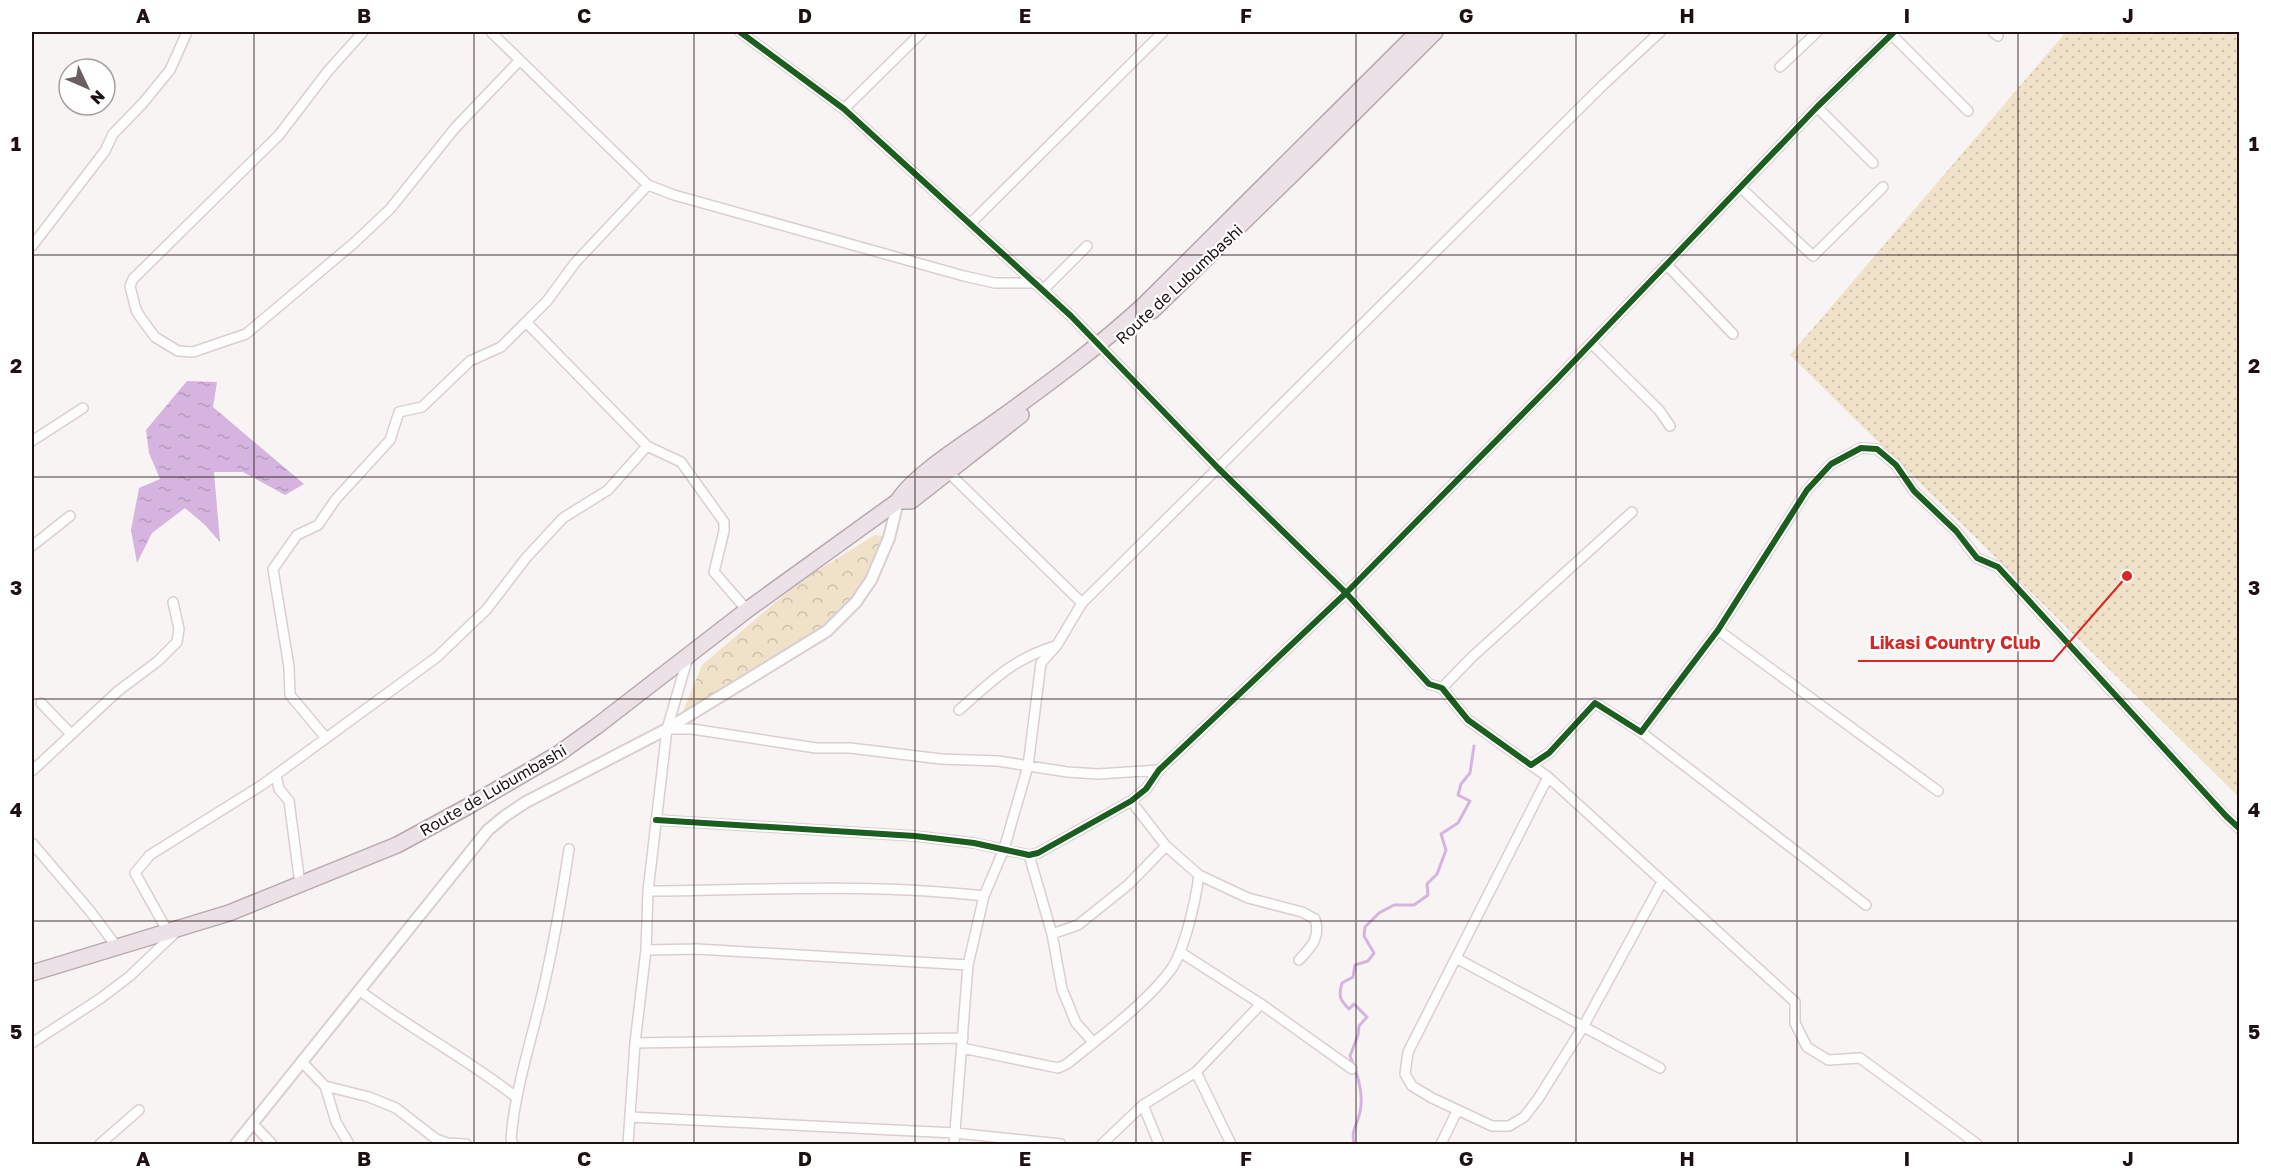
<svg xmlns="http://www.w3.org/2000/svg" width="2271" height="1176" font-family="'Golos Text',sans-serif">
<defs>
<pattern id="grass-dots" width="8" height="8" patternUnits="userSpaceOnUse" patternTransform="scale(1.5)"><rect width="8" height="8" fill="#f0e1c9"/><path d="M2 2h.1M6 6h.1" fill="none" stroke="#cdc0ac" stroke-width="1.8" stroke-linecap="round"/></pattern>
<pattern id="park-crowns" width="20" height="18" patternUnits="userSpaceOnUse" patternTransform="scale(1.5)"><rect width="20" height="18" fill="#f0e1c9"/><path d="M2 6a3 3 0 1 1 6 0M12 15a3 3 0 1 1 6 0" fill="none" stroke="#cdc0ac"/></pattern>
<pattern id="water-ripples" width="26" height="14" patternUnits="userSpaceOnUse" patternTransform="scale(1.5)"><rect width="26" height="14" fill="#d5b4df"/><path d="M2 4q2-2 4 0t4 0M15 11q2-2 4 0t4 0" fill="none" stroke="#b69abe"/></pattern>
</defs>
<rect width="100%" height="100%" fill="#f9f4f4"/>
<!-- grass -->
<path fill="url(#grass-dots)" d="M2066,32h173v765l-449,-442z"/>
<!-- park -->
<path fill="url(#park-crowns)" d="M875,535l10,1 -19,47 -42,48 -142,83 20,-49 97,-83z"/>
<!-- water -->
<path fill="url(#water-ripples)" d="M187,381l30,1 -4,25 91,77 -19,11 -42,-23h-29l6,70 -15,-17 -20,-17 -33,25 -15,30 -6,-33 8,-42 21,-9 -11,-26 -3,-23z"/>
<g fill="none" stroke-linecap="round" stroke-linejoin="round">
<!-- stream -->
<path stroke="#d5b4df" stroke-width="3" d="M1354,1144c-3,-16 3,-17 6,-32 4,-17 -3,-40 -10,-56l8,-21 1,-9 8,-9 -13,-13 -5,5c-9,-9 -11,-13 -7,-26l11,-6 2,-12 13,-4 6,-8 -10,-17 1,-9 14,-14 15,-8h20l14,-10 -1,-11 10,-10 9,-24 -5,-16 17,-11 12,-22 -12,-6 3,-11 9,-11 4,-27"/>
<defs>
<path id="minor" d="M363,32l-35,39 -49,64 -146,144 -3,7 6,24 5,8 14,19 23,14 15,1 53,-18 108,-91 36,-34 65,-81 65,-68
M491,32l157,153 26,10 290,81 31,7h42
M740,32l104,77 227,207 147,152 128,125 83,91 13,4 26,32 63,45 18,-12 46,-50 46,29 77,-102 89,-140 24,-26 30,-16 16,1 19,16 18,26 42,40 21,27 21,9 228,249 14,13
M1993,32l5,4
M1891,34l77,77
M1780,67l37,-35
M1817,107l56,56
M844,109l78,-77
M1740,187l73,69 70,-69
M970,224l193,-192
M32,246l73,-95 8,-17 30,-31 27,-33 17,-38
M1666,264l67,70
M1043,290l44,-44
M526,322l121,124
M1591,343l68,67 11,16
M32,441l51,-33
M948,472l134,131
M32,546l38,-30
M1718,630l220,161
M1442,688l30,-31 160,-145
M41,703l30,31
M959,710c33,-29 52,-50 96,-64
M667,729h25l124,19h34l91,11 57,2 69,11 31,2 61,-4
M1641,732l225,173
M326,738l-36,-43 -1,-28 -16,-98 24,-34 21,-10 18,-26 54,-59 9,-28 23,-5 48,-46 31,-14 46,-46 28,-38 73,-78
M1531,765l17,12 247,225v21l12,24 21,13 32,-2 117,86
M32,771l86,-80 40,-30 19,-19 2,-13 -6,-27
M276,775l3,14 10,12 11,83
M1548,777l-140,275 -3,22 7,12 20,12 60,28h17l15,-9 14,-18 45,-72 79,-145
M656,820l259,16 59,7 55,12 9,-2 93,-52 15,-12 13,-19 187,-177 210,-213 261,-273 77,-75
M32,843l58,68 27,36
M1029,855l23,79 10,55 14,34 17,19
M1199,875l49,23 54,14 13,7c6,19 -4,28 -16,41
M648,891c111,-1 226,-8 336,5
M168,932l-33,-59 15,-18 112,-70 175,-128 49,-47 40,-52 37,-40 45,-28 39,-44 34,16 43,60v9l-10,41 33,38
M1052,934l26,-9 50,-40 38,-39 -35,-45
M646,950l51,-1 271,16
M1180,952l81,52 91,65
M1456,958l204,110
M359,990c50,38 107,68 157,107
M32,1043l69,-45 29,-22 46,-44
M635,1043l328,-5
M962,1048l96,20 9,-4c33,-27 81,-62 105,-96 13,-20 24,-69 27,-93l-33,-29
M302,1062l23,24 44,11 27,11 40,31 11,4 19,1
M1196,1072l35,72
M325,1086l11,36 13,22
M1143,1105l16,39
M630,1117l325,16 106,11
M253,1124l19,20
M100,1144l39,-34
M513,1144l-2,-5c4,-51 21,-100 32,-149 11,-47 19,-94 26,-141
M628,1144l7,-101 11,-93 2,-59 19,-162 21,-72
M954,1144l14,-179 16,-69 20,-47 24,-83 13,-103 16,-18 25,-42 521,-518 57,-53
M1102,1144l41,-39 53,-33 65,-68
M1441,1144l16,-33"/>
<path id="tertiary" d="M236,1144l252,-314 17,-14 21,-14 141,-73 160,-98 29,-29 15,-22 18,-42 9,-37"/>
<path id="trunk" d="M1152,311l160,-156 123,-123
M898,501h13l110,-86
M32,973l197,-60 168,-68 70,-38 91,-53 39,-28 150,-116 151,-109c16,-27 73,-61 100,-81 50,-36 99,-72 145,-114l275,-274"/>
</defs>
<!-- minor casing -->
<use href="#minor" stroke="#d9cfce" stroke-width="12"/>
<!-- tertiary casing -->
<use href="#tertiary" stroke="#d9cfce" stroke-width="14"/>
<!-- trunk casing -->
<use href="#trunk" stroke="#b7a8ae" stroke-width="18"/>
<!-- minor -->
<use href="#minor" stroke="#fefdfd" stroke-width="9"/>
<!-- tertiary -->
<use href="#tertiary" stroke="#fefdfd" stroke-width="10"/>
<!-- trunk -->
<use href="#trunk" stroke="#ebe1e6" stroke-width="15"/>
<defs>
<path id="cycleway" d="M740,32l104,77 227,207 147,152 128,125 83,91 13,4 26,32 63,45 18,-12 46,-50 46,29 77,-102 89,-140 24,-26 30,-16 16,1 19,16 18,26 42,40 21,27 21,9 228,249 14,13
M656,820l259,16 59,7 55,12 9,-2 93,-52 15,-12 13,-19 187,-177 210,-213 261,-273 77,-75"/>
</defs>
<!-- cycleway casing -->
<use href="#cycleway" stroke="#fff" stroke-width="10"/>
<!-- cycleway -->
<use href="#cycleway" stroke="#1b5e20" stroke-width="6"/>
</g>
<!-- grid -->
<path fill="none" stroke="#1f1111" stroke-width="1.5" stroke-opacity="0.55" d="M254,32v1112M474,32v1112M694,32v1112M915,32v1112M1136,32v1112M1356,32v1112M1576,32v1112M1797,32v1112M2018,32v1112M32,255h2208M32,477h2208M32,699h2208M32,921h2208"/>
<g text-anchor="middle" dominant-baseline="central" stroke-width="4.5" stroke-linejoin="round" paint-order="stroke">
<!-- street labels -->
<g font-size="16" fill="#1f1111" stroke="#fff">
<text transform="translate(1179 284) rotate(-43)">Route de Lubumbashi</text>
<text transform="translate(493 790) rotate(-30)">Route de Lubumbashi</text>
</g>
</g>
<!-- callouts -->
<path fill="none" stroke="#d62828" stroke-width="2" d="M2127 576L2053 661H1858"/>
<circle fill="#d62828" stroke="#fff" stroke-width="2" cx="2127" cy="576" r="6"/>
<g font-size="18" text-anchor="middle" font-weight="bold" fill="#d62828" stroke="#fff" stroke-width="4.5" stroke-linejoin="round" paint-order="stroke">
<text x="1955" y="649">Likasi Country Club</text>
</g>
<!-- border -->
<rect width="2271" height="1176" fill="none" stroke="#ffffff" stroke-width="66"/>
<!-- north arrow -->
<g transform="translate(87 87) rotate(134)"><circle r="28" fill="#ffffff" stroke="#a5a0a0" stroke-width="1.5"/>
<path d="M0-4.5L10 22L0 15L-10 22Z" fill="#6b6060"/>
<text y="-9" font-size="16" font-weight="bold" text-anchor="middle" fill="#1f1111">N</text>
</g>
<rect x="33" y="33" width="2205" height="1110" fill="none" stroke="#1f1111" stroke-width="2"/>
<g font-size="20" text-anchor="middle" font-weight="bold" fill="#1f1111">
<text x="143" y="23">A</text>
<text x="364" y="23">B</text>
<text x="584" y="23">C</text>
<text x="805" y="23">D</text>
<text x="1025" y="23">E</text>
<text x="1246" y="23">F</text>
<text x="1466" y="23">G</text>
<text x="1687" y="23">H</text>
<text x="1907" y="23">I</text>
<text x="2128" y="23">J</text>
<text x="16" y="151">1</text>
<text x="2254" y="151">1</text>
<text x="16" y="373">2</text>
<text x="2254" y="373">2</text>
<text x="16" y="595">3</text>
<text x="2254" y="595">3</text>
<text x="16" y="817">4</text>
<text x="2254" y="817">4</text>
<text x="16" y="1039">5</text>
<text x="2254" y="1039">5</text>
<text x="143" y="1166">A</text>
<text x="364" y="1166">B</text>
<text x="584" y="1166">C</text>
<text x="805" y="1166">D</text>
<text x="1025" y="1166">E</text>
<text x="1246" y="1166">F</text>
<text x="1466" y="1166">G</text>
<text x="1687" y="1166">H</text>
<text x="1907" y="1166">I</text>
<text x="2128" y="1166">J</text>
</g>
</svg>
